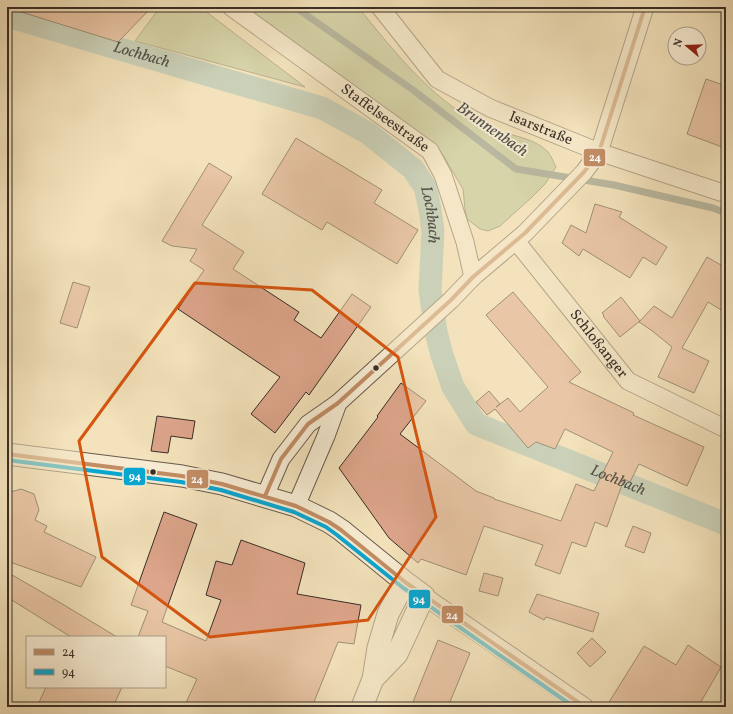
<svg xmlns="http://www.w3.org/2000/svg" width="733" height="714" font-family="Vollkorn,serif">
<rect width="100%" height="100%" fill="#f3e2bb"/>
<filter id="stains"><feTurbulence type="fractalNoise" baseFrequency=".005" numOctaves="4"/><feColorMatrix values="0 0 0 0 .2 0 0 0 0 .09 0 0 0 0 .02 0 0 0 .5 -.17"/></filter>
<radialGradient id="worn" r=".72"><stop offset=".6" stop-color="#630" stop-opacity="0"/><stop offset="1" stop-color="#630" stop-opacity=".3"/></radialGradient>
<!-- green -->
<path fill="#b6c493" stroke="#78795d" d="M160,7h40l105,80 -170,-46z
M246,7h112c36,44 71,90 122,117 20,11 51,11 67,27 4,4 6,10 9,16l-11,17 -15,15 -30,27 -12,5 -8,-2 -13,-10 -2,-10 -2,-20 -20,-34z"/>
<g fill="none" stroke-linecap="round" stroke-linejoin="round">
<!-- stream -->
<path stroke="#74847c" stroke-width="7" d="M295,7l118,83 103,79 98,16 99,23 13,5"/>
<!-- canal -->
<path stroke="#9bbdb4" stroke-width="23" id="s1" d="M7,16l315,92 46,25 45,36 12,18 5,22 3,22 -3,59 6,42 6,23 11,32 23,37 250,100"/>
</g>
<!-- building -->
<path fill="#dda58b" stroke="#392e27" d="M18,7h134l-34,35 -100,-31z
M706,79l20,7v48l-4,13 -35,-13z
M296,138l86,52 -8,13 44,27 -21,34 -70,-42 -5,8 -60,-36z
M209,163l23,14 -30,48 42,27 -11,17 66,43 -5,8 27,18 31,-44 19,13 -62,88 -3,-3 -31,41 -24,-19 29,-37 -102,-68 26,-39 -14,-9 7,-12 -25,-3 -10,-5z
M595,204l27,8 -3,5 48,30 -11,18 -13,-8 -13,21 -47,-29 -4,7 -17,-13 9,-18 15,8z
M707,257l19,11v45l-18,-11 -26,46 27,13 -15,32 -36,-16 14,-30 -21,-17 -12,-8 15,-16 18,12z
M73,282l17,5 -13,41 -17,-5z
M513,292l68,80 -12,10 65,31 -1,2 71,32 -17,39 -48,-22 -9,18 -6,-3 -17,48 -12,-5 -9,25 -14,-5 -12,32 -25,-9 8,-20 -59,-19 -18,49 -45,-16 -3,4 -29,-25 -50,-70 39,-51 -1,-1 24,-33 25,18 -26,33 76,57 18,7v1l67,22 15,-37 18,7 19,-39 -48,-23 -10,20 -19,-7 -8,6 -33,-39 -8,6 -11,-13 13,-11 11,13 -4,3 12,-9 12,14 28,-25 -62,-72z
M621,297l19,24 -20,16 -17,-21 1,-1 -2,-2z
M157,416l38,5 -3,18 -21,-3 -3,17 -17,-2z
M21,489l13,5 5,16 -4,10 12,6 -3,6 52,25 -15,30 -74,-26v-68z
M164,512l33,12 -35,98 44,19 15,-41 -15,-5 10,-34 16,4 9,-25 64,23 -8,31 64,11 -7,39 -16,-2 -26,65h-128l13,-28 -32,-13v-29h-27l10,-26 -17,-6z
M633,526l18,7 -7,20 -19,-7z
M7,572l57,33 53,32h-46l-64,-40z
M484,573l19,5 -5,18 -19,-5z
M537,594l62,19 -6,19 -47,-15 -2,3 -15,-8z
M592,638l14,14 -16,15 -13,-14z
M438,640l32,13 -22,54h-37z
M688,645l33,22 -23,40h-92l38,-61 32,19z
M46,687h76l-9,20h-76z"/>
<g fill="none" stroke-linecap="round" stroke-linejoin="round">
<defs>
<g id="minor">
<path id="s2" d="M231,7l199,144 13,24 22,67 8,35"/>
<path id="s3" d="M380,7l57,72 53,29 109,44 127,42"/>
<path id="s4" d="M516,241l112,140 98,48"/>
<path d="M265,496l16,-37 27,-35 30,-21 113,-103 22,-23 52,-44 59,-61 15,-20 46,-145"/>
<path d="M296,506l30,-70 12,-33"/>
<path d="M424,596l161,111"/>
</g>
<path id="tertiary" d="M7,454l175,22 40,8 74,22 33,16 12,8 64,52 19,14 -27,58 -24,25
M362,707l11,-28 5,-31 10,-34 17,-32"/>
</defs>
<!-- minor casing -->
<use href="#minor" stroke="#685b4c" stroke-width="19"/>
<!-- tertiary casing -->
<use href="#tertiary" stroke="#685b4c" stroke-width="23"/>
<!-- minor -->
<use href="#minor" stroke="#f7ecd3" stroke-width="17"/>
<!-- tertiary -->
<use href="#tertiary" stroke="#f7ecd3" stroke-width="21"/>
<defs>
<path id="bus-1" d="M7,454l175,22 40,8 74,22 33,16 12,8 64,52 180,125
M265,496l16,-37 27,-35 30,-21 113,-103 22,-23 52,-44 59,-61 15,-20 46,-145"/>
<path id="bus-2" d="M7,460l174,22 40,8 73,22 32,15 11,8 65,52 172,120"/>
</defs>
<!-- bus-1 casing -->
<use href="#bus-1" stroke="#f7ecd3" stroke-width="7"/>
<!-- bus-2 casing -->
<use href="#bus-2" stroke="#f7ecd3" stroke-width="7"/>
<!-- bus-1 -->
<use href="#bus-1" stroke="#c28d65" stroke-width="4"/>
<!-- bus-2 -->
<use href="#bus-2" stroke="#09a6d0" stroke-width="4"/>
</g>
<!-- marked area -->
<path d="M0 0H733V714H0ZM195,283l117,7 86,67 38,160 -68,103 -158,17 -108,-80 -23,-116z" fill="#f3e2bb" fill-opacity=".55" fill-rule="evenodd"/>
<path fill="none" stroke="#d6550f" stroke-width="3" stroke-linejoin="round" d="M195,283l117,7 86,67 38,160 -68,103 -158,17 -108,-80 -23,-116z"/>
<!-- markers -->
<g fill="#392e27" stroke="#f7ecd3" stroke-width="1.5">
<circle cx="376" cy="368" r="3.5"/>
<circle cx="153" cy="472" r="3.5"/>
</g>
<g text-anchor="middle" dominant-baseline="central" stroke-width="4" stroke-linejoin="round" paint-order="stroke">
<!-- street labels -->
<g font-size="15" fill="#392e27" stroke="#f7ecd3">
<text stroke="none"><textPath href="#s2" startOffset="190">Staffelseestraße</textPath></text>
<text stroke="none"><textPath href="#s3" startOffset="207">Isarstraße</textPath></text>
<text stroke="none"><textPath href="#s4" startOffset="132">Schloßanger</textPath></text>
</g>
<!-- water labels -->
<g font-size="16" font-style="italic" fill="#52524a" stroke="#f7ecd3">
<text stroke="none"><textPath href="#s1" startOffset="140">Lochbach</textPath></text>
<text transform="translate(492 130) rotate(35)">Brunnenbach</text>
<text stroke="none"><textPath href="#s1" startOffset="488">Lochbach</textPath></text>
<text stroke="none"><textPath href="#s1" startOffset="860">Lochbach</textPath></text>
</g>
</g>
<g stroke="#f7ecd3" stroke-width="1.5">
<rect x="583" y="148" width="23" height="19" rx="4" fill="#c28d65"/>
<rect x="123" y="467" width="23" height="19" rx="4" fill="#09a6d0"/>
<rect x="186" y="469" width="23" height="20" rx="4" fill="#c28d65"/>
<rect x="408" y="589" width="23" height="20" rx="4" fill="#09a6d0"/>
<rect x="441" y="605" width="23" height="19" rx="4" fill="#c28d65"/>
</g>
<g font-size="11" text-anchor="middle" font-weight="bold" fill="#fff">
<text x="595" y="161">24</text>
<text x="135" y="480">94</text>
<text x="197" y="483">24</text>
<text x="419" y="603">94</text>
<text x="452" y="619">24</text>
</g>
<!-- margin -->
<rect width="733" height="714" fill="none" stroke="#f3e2bb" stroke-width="24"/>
<rect x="8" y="8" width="717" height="698" fill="none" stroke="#392e27" stroke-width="2"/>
<rect x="12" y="12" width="709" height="690" fill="none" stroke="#392e27"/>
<!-- legend -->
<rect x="26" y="636" width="140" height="52" fill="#f7ecd3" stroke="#aba08e"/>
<rect x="34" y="649" width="20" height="6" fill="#c28d65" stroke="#aba08e"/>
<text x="62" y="656" font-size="12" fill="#392e27">24</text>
<rect x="34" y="669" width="20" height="6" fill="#09a6d0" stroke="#aba08e"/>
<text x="62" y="676" font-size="12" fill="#392e27">94</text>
<!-- north arrow -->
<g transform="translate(687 46) rotate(289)"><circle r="19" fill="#f7ecd3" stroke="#aba08e"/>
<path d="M0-3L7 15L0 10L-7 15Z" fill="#8f2418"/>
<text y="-6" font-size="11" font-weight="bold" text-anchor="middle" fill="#392e27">N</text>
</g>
<rect width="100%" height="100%" filter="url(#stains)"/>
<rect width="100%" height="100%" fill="url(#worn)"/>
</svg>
